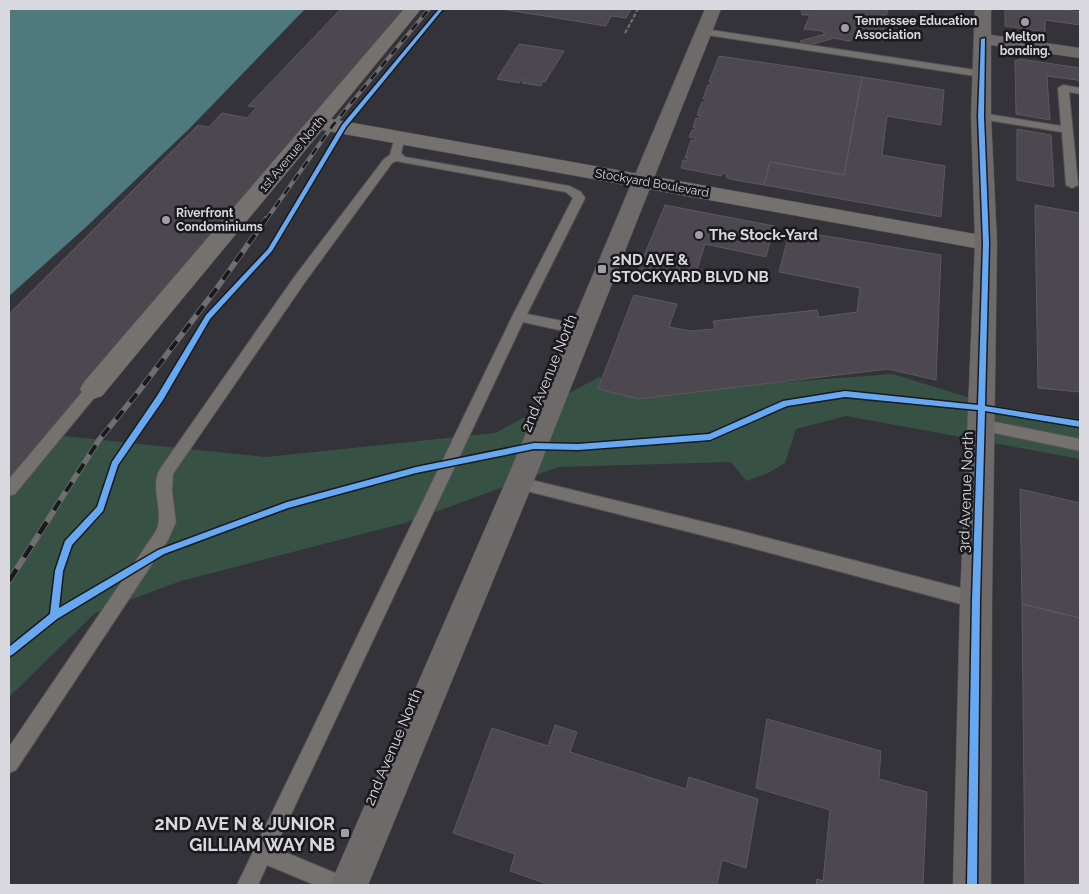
<svg xmlns="http://www.w3.org/2000/svg" width="1089" height="894" font-family="Raleway,sans-serif">
<rect width="100%" height="100%" fill="#343339"/>
<!-- green -->
<path fill="#375145" d="M893,374l103,32 84,13v40l-234,-43 -50,13 -11,34 -17,10 -22,8 -15,-19 -173,5 -153,56 -224,58 -86,32 -86,84v-207l45,-55 212,22 229,-24 104,-56 63,14z"/>
<!-- water -->
<path fill="#4e797f" d="M9,9h296l-116,120 -104,99 -76,68z"/>
<!-- building -->
<path fill="#4d4850" stroke="#5c595e" d="M341,9h70l-402,470v-165l189,-189 11,2 13,-14 25,5 10,-11 -9,-1z
M501,9h130l-5,9 -15,-2 -5,10z
M801,9h87l-2,8 6,1 3,5 -3,4 -8,-1 -1,14 -20,-3 -15,4 -14,-3 -27,8 -7,-5 25,-7 -3,-3 -18,-2 6,-14h-8z
M1005,9h52l23,3v13l-35,-5v12l-40,-6z
M519,44l45,7 -19,31 -2,-1 -2,5 -19,-3 2,-5h-2l-3,5 -22,-4z
M719,56l143,21 -18,98 -74,-13 -6,23 -34,-6 -4,-2 1,-3 -5,-1 -1,3 -40,-8 2,-8 4,1 1,-3h-3l6,-18 3,1 2,-3 -7,-1 3,-7h3l1,-2 -3,-1 3,-9 3,1 1,-3 -3,-1 5,-13 3,1 1,-3 -3,-1 5,-14h3l1,-2 -3,-1z
M1020,59l60,9v14l-3,-2 -30,-4 3,44 -34,-6 -1,-53z
M862,77l82,13 -3,35 -54,-9 -5,39 63,11 -4,51 -177,-32 6,-23 74,13z
M1017,129l34,6 3,52 -37,-7z
M665,205l109,21 -8,31 -61,-13 -13,41 -55,-12z
M1035,205l45,8v179l-42,-4z
M790,230l151,25 -5,125 -48,-11 -250,30 -40,-10 36,-94 43,9 -8,23 22,4 24,-2 -2,-8 104,-11 2,7 38,-5 3,-24 -81,-16z
M1020,489l60,14v115l-58,-14z
M1022,604l58,14v267h-55z
M767,719l114,32 -2,28 48,13 -4,93h-107l1,-6 6,2 7,-71 -74,-22z
M555,725l22,7 -7,20 116,37 3,-12 69,22 -12,69 -24,-8 -5,25h-167l-40,-14 5,-17 -62,-21 39,-105 56,18z"/>
<g fill="none" stroke-linecap="round" stroke-linejoin="round">
<defs>
<path id="lane" d="M704,29l278,42 5,3 -5,3 -281,-43v-4z
M1063,85l17,3v6l-11,-2 9,93 -6,3 -6,-3 -4,-53 -81,-13 -5,-3 5,-3 80,13 -3,-38z
M400,134l5,3 -4,16 4,4 164,29 12,6 4,6 -58,116 55,11 5,2 2,3 -2,3 -5,2 -59,-13 -248,526 72,30 3,7h-35l-48,-20 -9,20h-21l275,-568 61,-119 -7,-6 -170,-31 -4,2 -87,119 -132,192 -1,17 4,31 -8,18 -152,230 -7,3v-26l147,-216c9,-20 -7,-43 4,-62l135,-193 89,-117 6,-4 5,-18z
M93,384l5,1 2,4 -2,4 -83,101 -6,2v-17l79,-94z
M981,419l99,20v12l-104,-22 -2,-4 2,-4z
M519,477l214,52 243,63 6,3 3,5 -3,5 -6,3 -243,-65 -214,-54 -5,-2 -3,-4 3,-4z"/>
<path id="street" d="M404,9h17l-90,110 655,117 8,2 3,5 -3,5 -8,2 -664,-120 -220,266 -9,3 -9,-3 -4,-7 4,-7z"/>
<path id="secondary" d="M705,9h16l-188,474 -165,402h-38l175,-402z
M975,9h16v26l89,13v10l-89,-13v71l6,127 -5,357 -1,285h-38l7,-285 15,-357 -4,-127z"/>
</defs>
<!-- lane casing -->
<use href="#lane" stroke="#535256" stroke-width="2"/>
<!-- street casing -->
<use href="#street" stroke="#535256" stroke-width="1"/>
<!-- secondary casing -->
<use href="#secondary" stroke="#535256" stroke-width="1"/>
<!-- path -->
<path stroke="#757172" stroke-width="2" stroke-dasharray="4 2" stroke-linecap="butt" d="M625,33l13,-24"/>
<!-- lane -->
<use href="#lane" fill="#75716f" fill-rule="evenodd"/>
<!-- street -->
<use href="#street" fill="#75716f" fill-rule="evenodd"/>
<!-- secondary -->
<use href="#secondary" fill="#6f6a6a" fill-rule="evenodd"/>
<defs>
<path id="rail-far2" d="M266,220l67,-95 96,-116"/>
<path id="rail-far1" d="M54,510l45,-70 40,-49 78,-103 49,-69"/>
<path id="rail" d="M9,581l46,-72"/>
</defs>
<!-- rail-far2 casing -->
<use href="#rail-far2" stroke="#706e70" stroke-width="4"/>
<!-- rail-far1 casing -->
<use href="#rail-far1" stroke="#706e70" stroke-width="5.5"/>
<!-- rail casing -->
<use href="#rail" stroke="#706e70" stroke-width="6"/>
<!-- rail-far2 -->
<use href="#rail-far2" stroke="#1a191e" stroke-width="2.5" stroke-dasharray="8" stroke-linecap="butt"/>
<!-- rail-far1 -->
<use href="#rail-far1" stroke="#1a191e" stroke-width="4" stroke-dasharray="11" stroke-linecap="butt"/>
<!-- rail -->
<use href="#rail" stroke="#1a191e" stroke-width="4.5" stroke-dasharray="14" stroke-linecap="butt"/>
<defs>
<path id="cycleway" d="M439,9h4l-97,118 -74,124 -62,68 -47,81 -45,65 -15,46 -31,34 -9,26 -4,37 99,-58 129,-48 129,-35 118,-24 44,1 131,-10 74,-33 62,-10 133,14 5,-162 -5,-127 3,-77 4,-1 -1,78 5,127 -4,163 95,15v6l-95,-16 -5,189 -3,285h-10l5,-285 6,-190 -133,-13 -58,9 -77,34 -132,10 -44,-1 -118,24 -128,35 -124,46 -107,65 -45,36 -3,1v-9l41,-33 5,-43 10,-30 32,-34 15,-45 45,-66 49,-81 62,-66 74,-124z"/>
</defs>
<!-- cycleway casing -->
<use href="#cycleway" stroke="#1a191e" stroke-width="3"/>
<!-- cycleway -->
<use href="#cycleway" fill="#66a8f1" fill-rule="evenodd"/>
</g>
<!-- markers -->
<g fill="#9f9ea4" stroke="#1a191e" stroke-width="2">
<circle cx="1025" cy="22" r="5"/>
<circle cx="845" cy="28" r="5"/>
<circle cx="166" cy="220" r="5"/>
<circle cx="699" cy="235" r="5"/>
<rect x="597" y="264" width="10" height="10" rx="2.5"/>
<rect x="340" y="828" width="10" height="10" rx="2.5"/>
</g>
<g text-anchor="middle" dominant-baseline="central" stroke-width="5" stroke-linejoin="round" paint-order="stroke">
<!-- far-poi labels -->
<g font-size="12" font-weight="bold" fill="#d9d8de" stroke="#1a191e" text-anchor="start">
<text x="855" y="21">Tennessee Education<tspan x="855" dy="14">Association</tspan></text>
<text x="1025" y="37" text-anchor="middle">Melton<tspan x="1025" dy="14">bonding.</tspan></text>
<text x="176" y="213">Riverfront<tspan x="176" dy="14">Condominiums</tspan></text>
</g>
<!-- far-street labels -->
<g font-size="12" fill="#d9d8de" stroke="#1a191e">
<text transform="translate(292 154) rotate(-50)">1st Avenue North</text>
<text transform="translate(652 183) rotate(10)">Stockyard Boulevard</text>
</g>
<!-- poi labels -->
<g font-size="15" font-weight="bold" fill="#d9d8de" stroke="#1a191e" text-anchor="start">
<text x="709" y="235">The Stock-Yard</text>
<text x="612" y="260">2ND AVE &amp;<tspan x="612" dy="17">STOCKYARD BLVD NB</tspan></text>
</g>
<!-- street labels -->
<g font-size="15" fill="#d9d8de" stroke="#1a191e">
<text transform="translate(549 373) rotate(-68)">2nd Avenue North</text>
<text transform="translate(966 492) rotate(-88)">3rd Avenue North</text>
<text transform="translate(393 747) rotate(-67)">2nd Avenue North</text>
</g>
<!-- near-poi labels -->
<g font-size="18" font-weight="bold" fill="#d9d8de" stroke="#1a191e" text-anchor="end">
<text x="335" y="823">2ND AVE N &amp; JUNIOR<tspan x="335" dy="21">GILLIAM WAY NB</tspan></text>
</g>
</g>
<!-- border -->
<rect width="1089" height="894" fill="none" stroke="#d9d8de" stroke-width="20"/>
</svg>
